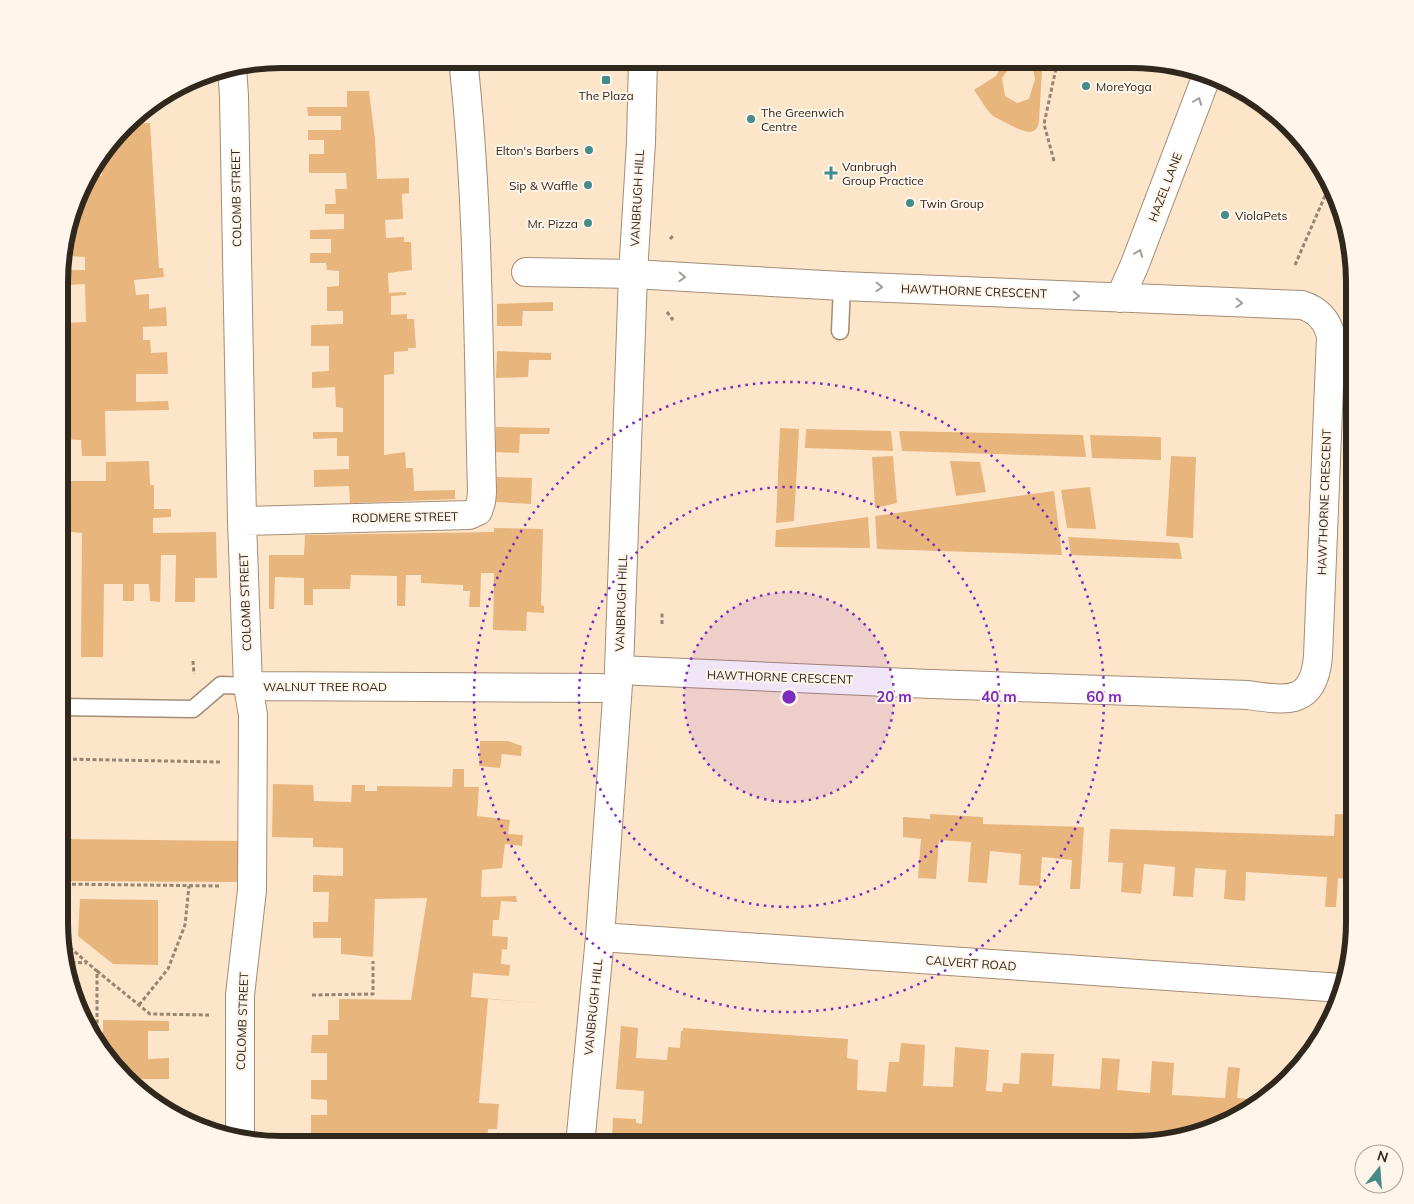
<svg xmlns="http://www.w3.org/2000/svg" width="1414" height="1204" font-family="Mulish,sans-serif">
<rect width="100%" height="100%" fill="#fde5ca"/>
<!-- green -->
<path fill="#e8b57d" d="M1005,59h11l-14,19 3,18 12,7 12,-4 6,-20 -2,-10 3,-1 6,2 -3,51c-2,19 -20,8 -31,3 -5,-3 -10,-5 -15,-8 -7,-6 -13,-18 -19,-26l22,-14z
M347,91h22l6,48 2,40 32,-1v15l-7,1 1,25 -18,1 1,18 18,-1v5h7l1,28 -24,3 1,20 17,-1v3l-15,1v19l16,-1v5h7l2,29h-8v3l-14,1v22l-10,1v80l21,-3 1,16h7l1,23 41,-1v9l-105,4 -1,-17 -35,1v-17l35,-1v-13h-12v-18l-24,1v-7h30v-24l-7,-1 -1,-20 -23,1v-16l17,-1v-25h-18v-21l32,-1v-13h-16v-24l12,-1v-15l-12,-1 -1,-7h-16v-10h21v-14h-21v-9l34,-1v-15h-19v-10h11l-1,-15h12l-1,-16h-37v-19h15v-14h-16v-10h33v-14h-33l-1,-9h40z
M150,123l9,145h4l1,9 -30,3 2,15 13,-1v15l17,-2 1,19 -24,1v13h7l1,13 16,-1 1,22h-32v28l32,-1 1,9 -64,1 1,45h-24l-1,-16 -21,-1v-9l7,-1v-16h-7v-8l7,-1v-24h-7v-25h6v-17h-5v-15l25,-1 -1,-38 -17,1v-15h17v-13l-16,-1v-15h-5l23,-65h15l-1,-22 26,-30z
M553,302v9h-30l-1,15h-25v-22z
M497,351l54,2v7h-22l-1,17 -32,1z
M496,427l54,1 -1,6h-29l-1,19 -24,-1z
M780,428l19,1 -5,92 -18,2z
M806,429l85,2 2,20 -88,-3z
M899,431l184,4 3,22 -184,-6z
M1090,435l71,2v23l-69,-2z
M893,456l4,47 -22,5 -3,-51z
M1171,456l25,1 -3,81 -27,-2z
M149,461l1,24h4v24h17v8l-18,1v15l63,-1 1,46h-22v24h-20l1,-47h-15l-1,47 -10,-1 -1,-17h-15v17h-11v-17h-19l-1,73h-22l1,-124 -12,-1v-17h-10v-9h8v-16h-8v-9h46v-19z
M950,461l30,1 6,30 -30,4z
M495,477l37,1 -1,26 -36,-2z
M1090,487l6,42 -29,-1 -6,-38z
M1054,491l8,64 -185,-6 -2,-33z
M868,517l2,31 -95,-1 1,-17z
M494,528l49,1 -2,76 3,1v7l-17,-1 -1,19 -33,-1 1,-57h-13l-1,34h-11l1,-16h-7v-6l-42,-2v-8h-15l-1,31h-8v-30l-46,-1 -1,14h-37v16h-9v-27l-29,-1 -1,32h-5v-54h35l1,-20 189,-3z
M1068,537l111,6 3,16 -111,-4z
M480,741h28l14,5 -1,10 -19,-2 -2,14 -21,-2z
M453,769h11v18h15l-2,29 33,4 -2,14 15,1 -1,11 -17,-2 -3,24 -20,2 -1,27 35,-1 1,6 -16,-1 -2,19h-6l-1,16 16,1 -1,13 -5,-1 -1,15 9,1 -1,11 -36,-3 -2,24 79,7 -62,-5 -9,104 20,1 -2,25h-9l-1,14 9,1v1h-185v-30h16v-15l-16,-1v-19h16v-27h-16l1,-18h16v-15h11v-21l72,1 16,-102 -52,1 -2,58 -32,-3v-16h-28v-16h15l1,-30h-16v-17l30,1v-28l-30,-1v-9l-41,-1 1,-53 40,1 1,16 37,1 1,-17h13v6h12v-5l75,1z
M930,814l53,3v7l101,3 -4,62h-10l2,-29 -30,-3 -2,29 -21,-1 2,-31 -31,-3 -3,32 -19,-1 3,-40 -32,-2 -3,39 -18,-1 3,-39 -18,-2v-20l27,2z
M1335,814l20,1v65l-17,-2 -2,29h-11l2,-30 -81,-5 -1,29 -21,-2 2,-29 -31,-2 -2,29 -20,-1 2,-29 -31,-3 -3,30 -20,-2 2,-29 -15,-1 2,-33 224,7z
M63,839l179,2v41l-179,-1z
M80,899l78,1v65l-45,-1 -35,-28z
M103,1020l66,1v10h-21v28l21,-1v21h-29l-1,11 -15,-10 -21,-32z
M621,1026l17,2 -2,30 31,2 1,-13 12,1 1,-17h2v-3l165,11 -1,19 11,2 -1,30 29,2 3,-30h10l2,-19 24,2 -2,41 30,1 2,-40 34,3 -3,41 16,1 1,-9 16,1 2,-31 33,1 -2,32 48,3 2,-31 18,1 -3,31 33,3 2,-32 22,2 -2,32 53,3 3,-31 12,1 -3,30 23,2 -42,28 -71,17h-510v-5l-25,-2 1,-20 23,1v4l6,1 2,-33 -28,-2z"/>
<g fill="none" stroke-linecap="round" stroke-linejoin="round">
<defs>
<path id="service" d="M840,331l2,-45
M60,707l133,2 28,-24 27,1"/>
<path id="minor" d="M232,67l2,29 8,425 6,165 5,29 -1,175 -12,105v142
M526,272l107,2 209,12 460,19c16,5 25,15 29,31l-13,320c-4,49 -30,45 -70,39l-317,-11 -312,-14
M1120,298l15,-34 72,-189
M242,521l227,-6 9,-4 3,-9 1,-10c-4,-145 -3,-290 -19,-433
M248,686l352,2
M600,937l742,51"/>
<path id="tertiary" d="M580,1145l20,-208 19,-267 14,-396 8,-132 2,-83"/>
</defs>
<!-- service casing -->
<use href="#service" stroke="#a48d75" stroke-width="19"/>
<!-- minor casing -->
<use href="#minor" stroke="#a48d75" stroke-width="30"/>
<!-- tertiary casing -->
<use href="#tertiary" stroke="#a48d75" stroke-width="30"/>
<!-- path -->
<path stroke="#968573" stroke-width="3" stroke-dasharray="4 2.5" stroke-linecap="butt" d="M1049,59l7,3
M1054,161l-10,-37 14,-65
M670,239l4,-4
M1295,265l36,-83
M667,312l6,8
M662,624v-12
M193,661l1,13
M60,759l160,3
M59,884l162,2
M60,939l37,32v69
M65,962l22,1
M97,971l53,43 59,1
M312,995l61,-1v-33
M139,1005l29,-36 17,-44 4,-39"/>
<!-- service -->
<use href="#service" stroke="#fff" stroke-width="16"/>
<!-- minor -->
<use href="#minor" stroke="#fff" stroke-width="28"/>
<!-- tertiary -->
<use href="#tertiary" stroke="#fff" stroke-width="28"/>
</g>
<!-- one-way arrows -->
<defs><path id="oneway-chevron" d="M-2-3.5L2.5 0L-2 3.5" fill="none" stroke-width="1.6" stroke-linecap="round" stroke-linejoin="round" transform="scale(1.25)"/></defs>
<g stroke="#a29e99">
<use href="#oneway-chevron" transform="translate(1198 101) rotate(-69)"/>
<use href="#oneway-chevron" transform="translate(1139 253) rotate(-69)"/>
<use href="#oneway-chevron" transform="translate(682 277) rotate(3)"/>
<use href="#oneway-chevron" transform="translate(879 287) rotate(2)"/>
<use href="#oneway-chevron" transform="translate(1076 296) rotate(2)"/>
<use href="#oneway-chevron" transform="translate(1239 303) rotate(2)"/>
</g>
<!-- distance rings -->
<circle cx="789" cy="697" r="105" fill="#7b2cbf" fill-opacity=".12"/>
<g fill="none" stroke="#7b2cbf" stroke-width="2.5" stroke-dasharray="2.5 5">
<circle cx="789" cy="697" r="105"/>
<circle cx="789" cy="697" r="210"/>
<circle cx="789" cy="697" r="315"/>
</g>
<!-- markers -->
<g fill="#448c8a" stroke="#fff5ea" stroke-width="2">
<rect x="601" y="75" width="10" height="10" rx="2.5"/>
<circle cx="1086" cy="86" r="5"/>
<circle cx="751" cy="119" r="5"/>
<circle cx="589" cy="150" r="5"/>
<path d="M828.5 165.5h5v5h5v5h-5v5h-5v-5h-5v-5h5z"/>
<circle cx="588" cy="185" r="5"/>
<circle cx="910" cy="203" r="5"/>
<circle cx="1225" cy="215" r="5"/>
<circle cx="588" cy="223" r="5"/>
</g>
<g text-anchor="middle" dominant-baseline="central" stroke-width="4" stroke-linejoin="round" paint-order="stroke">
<!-- poi labels -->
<g font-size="12" fill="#30271d" stroke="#fff5ea" text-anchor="start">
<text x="1096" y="86">MoreYoga</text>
<text x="606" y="95" text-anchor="middle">The Plaza</text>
<text x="761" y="112">The Greenwich<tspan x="761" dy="14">Centre</tspan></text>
<text x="579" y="150" text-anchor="end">Elton's Barbers</text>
<text x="842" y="166">Vanbrugh<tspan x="842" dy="14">Group Practice</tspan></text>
<text x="578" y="185" text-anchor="end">Sip &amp; Waffle</text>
<text x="920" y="203">Twin Group</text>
<text x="1235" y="215">ViolaPets</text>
<text x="578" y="223" text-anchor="end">Mr. Pizza</text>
</g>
<!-- street labels -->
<g font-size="12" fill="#30271d" stroke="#fff5ea">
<text transform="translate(1165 187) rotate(-69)">HAZEL LANE</text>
<text transform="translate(236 198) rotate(-91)">COLOMB STREET</text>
<text transform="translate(637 198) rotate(-87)">VANBRUGH HILL</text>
<text transform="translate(974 291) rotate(2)">HAWTHORNE CRESCENT</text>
<text transform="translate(1324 502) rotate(-88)">HAWTHORNE CRESCENT</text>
<text transform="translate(405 517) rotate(-1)">RODMERE STREET</text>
<text transform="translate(245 602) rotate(-92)">COLOMB STREET</text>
<text transform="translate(621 603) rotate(-88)">VANBRUGH HILL</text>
<text transform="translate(780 677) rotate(2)">HAWTHORNE CRESCENT</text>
<text x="325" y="686">WALNUT TREE ROAD</text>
<text transform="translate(971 963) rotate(4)">CALVERT ROAD</text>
<text transform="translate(593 1007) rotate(-84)">VANBRUGH HILL</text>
<text transform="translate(242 1021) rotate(-88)">COLOMB STREET</text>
</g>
</g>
<!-- crop -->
<path d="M0 0H1414V1204H0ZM282 68H1132A214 214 0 0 1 1346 282V922A214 214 0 0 1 1132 1136H282A214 214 0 0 1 68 922V282A214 214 0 0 1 282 68Z" fill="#fff5ea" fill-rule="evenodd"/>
<path fill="none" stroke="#30271d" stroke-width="6" d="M282 68H1132A214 214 0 0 1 1346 282V922A214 214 0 0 1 1132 1136H282A214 214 0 0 1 68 922V282A214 214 0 0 1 282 68Z"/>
<circle cx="789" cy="697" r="8" fill="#7b2cbf" stroke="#fff5ea" stroke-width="2.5"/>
<g font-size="15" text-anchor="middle" font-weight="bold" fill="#7b2cbf" stroke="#fff5ea" stroke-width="4" stroke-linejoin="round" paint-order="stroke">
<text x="894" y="702">20 m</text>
<text x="999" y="702">40 m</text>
<text x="1104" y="702">60 m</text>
</g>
<!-- north arrow -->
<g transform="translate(1379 1169) rotate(17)"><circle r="24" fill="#fff5ea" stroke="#aca398"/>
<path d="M0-4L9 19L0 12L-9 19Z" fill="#448c8a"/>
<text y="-8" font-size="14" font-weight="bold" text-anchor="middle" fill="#30271d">N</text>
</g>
</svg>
